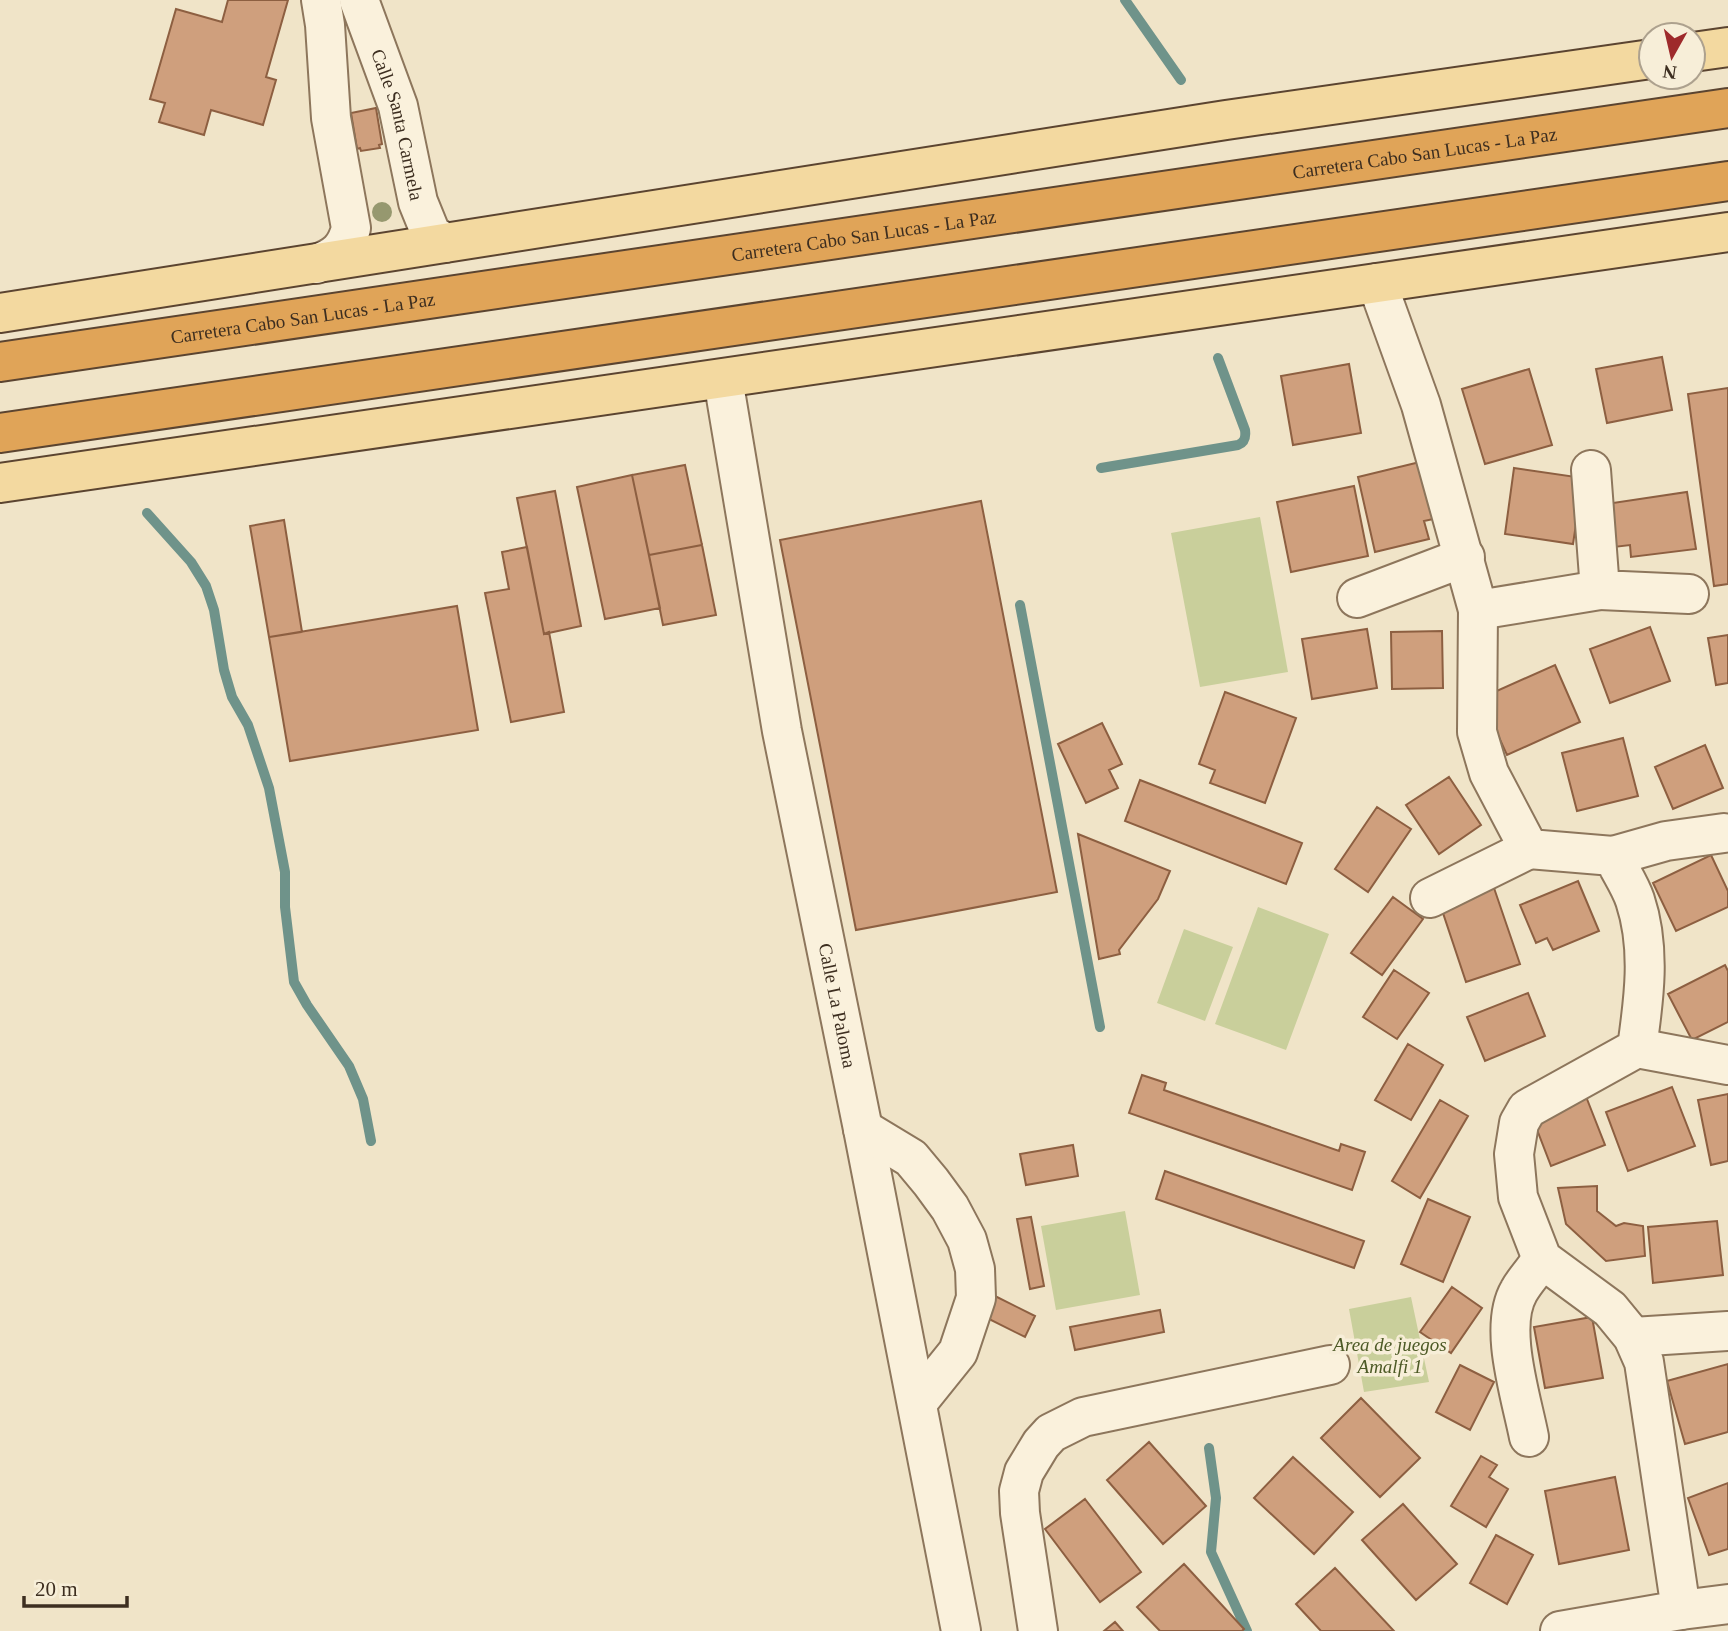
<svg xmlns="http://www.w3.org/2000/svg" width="1728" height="1631" font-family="'Times New Roman',serif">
<rect width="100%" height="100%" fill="#f0e4c8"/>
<!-- green -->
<path fill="#c9cf9b" d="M1260,517l28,155 -88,15 -29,-154z
M1258,907l71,27 -43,116 -71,-26z
M1184,929l49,18 -28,74 -48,-18z
M1125,1211l15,84 -84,15 -15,-84z
M1411,1297l18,85 -65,10 -15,-83z"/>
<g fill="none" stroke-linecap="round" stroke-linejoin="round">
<!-- stream -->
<path stroke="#6f938a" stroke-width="10" d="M1125,0l56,80
M1101,468l137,-23c7,-3 8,-8 7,-15l-27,-72
M147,513l44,49 15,24 8,24 10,60 8,27 16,28 21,63 16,84v35l9,75 13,23 42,61 14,33 8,42
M1020,605l80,422
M1209,1448l7,50 -5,54 36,79"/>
</g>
<!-- building -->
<path fill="#cf9f7d" stroke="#8d5f41" stroke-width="2" d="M228,0h60l-22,77 10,3 -13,45 -52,-15 -7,25 -45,-13 6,-19 -15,-4 26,-90 46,13z
M376,108l6,36 -3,1 1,3 -19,3 -1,-3 -3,1 -6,-36z
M1662,357l10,53 -65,13 -11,-54z
M1349,364l12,69 -68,12 -12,-69z
M1529,369l23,76 -67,19 -23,-75z
M1728,388v196l-14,2 -26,-192z
M1424,461l14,57 -14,3 5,18 -54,13 -17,-75z
M685,465l17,80 -53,10 -17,-80z
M1514,468l69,10 -10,66 -68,-10z
M632,475l28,133 -55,11 -28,-132z
M1354,486l14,70 -77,16 -14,-70z
M555,491l26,135 -37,8 -27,-136z
M1687,492l9,57 -65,8 -1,-12 -16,2 -8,-43z
M981,501l76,391 -201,38 -76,-390z
M284,520l18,112 -33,5 -19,-111z
M702,545l14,70 -53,10 -14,-70z
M527,547l17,87 5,-2 15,80 -53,10 -26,-129 24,-4 -7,-37z
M457,606l21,124 -188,31 -21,-124z
M1650,627l20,54 -60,22 -20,-54z
M1367,629l10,59 -65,11 -10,-60z
M1442,631l1,57 -51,1 -1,-57z
M1728,635v48l-12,2 -8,-47z
M1555,665l25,57 -73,33 -26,-57z
M1225,692l71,26 -31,85 -55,-20 5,-13 -16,-6z
M1102,723l20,41 -13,6 9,18 -32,15 -28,-59z
M1623,738l15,58 -61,15 -15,-58z
M1705,745l18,43 -50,21 -18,-42z
M1449,777l32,48 -42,29 -33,-49z
M1140,780l162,63 -16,41 -161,-63z
M1377,807l34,22 -43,63 -33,-23z
M1078,834l92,37 -12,28 -39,51 1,4 -21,5z
M1711,855l17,36v16l-52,24 -23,-48z
M1578,881l21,50 -46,19 -6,-12 -11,5 -16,-38z
M1494,888l26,76 -54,18 -25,-75z
M1393,897l30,22 -41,56 -31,-22z
M1725,965l3,6v51l-36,18 -24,-46z
M1394,970l35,23 -32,46 -34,-22z
M1528,993l17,43 -60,25 -18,-44z
M1408,1044l35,21 -32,55 -36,-20z
M1142,1075l24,8 -2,7 175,61 2,-7 24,8 -13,38 -223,-77z
M1672,1087l23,59 -67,25 -22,-59z
M1585,1094l20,51 -54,21 -20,-52z
M1728,1094v67l-17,4 -13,-65z
M1440,1100l28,16 -48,82 -28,-17z
M1073,1145l5,31 -52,9 -6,-31z
M1165,1171l199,70 -10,27 -198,-69z
M1597,1186v25l19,15 8,-3 19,3 2,30 -39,5 -40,-37 -8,-36z
M1428,1199l42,18 -27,65 -42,-18z
M1031,1217l13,69 -14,3 -13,-70z
M1717,1221l6,54 -70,8 -5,-56z
M1452,1287l30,21 -31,45 -31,-21z
M991,1294l44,22 -10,21 -44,-22z
M1160,1310l4,22 -89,18 -5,-23z
M1592,1317l11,61 -58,10 -11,-61z
M1728,1364v68l-43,12 -18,-63z
M1460,1365l34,17 -24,48 -34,-18z
M1361,1398l59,60 -40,39 -59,-59z
M1149,1442l57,64 -43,38 -56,-64z
M1481,1456l16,9 -8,12 19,12 -22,38 -35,-21z
M1293,1457l60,55 -39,42 -60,-56z
M1615,1477l14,73 -70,14 -14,-73z
M1728,1483v66l-19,6 -21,-57z
M1085,1499l56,73 -41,30 -55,-73z
M1403,1504l54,60 -41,36 -54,-60z
M1496,1535l37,20 -26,49 -37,-21z
M1184,1564l60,65 -2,2h-82l-23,-24z
M1335,1568l59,63h-73l-25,-27z
M1115,1622l8,9h-19z"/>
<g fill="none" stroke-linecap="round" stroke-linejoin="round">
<defs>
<g id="minor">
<path id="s1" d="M359,0l39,106 20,96 13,32 14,9"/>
<path d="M316,264c20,-7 30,-15 35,-36l-20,-110 -6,-93 -4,-25"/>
<path d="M1377,283l44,122 57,205 -1,122 12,41 40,76 84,7c7,15 17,29 22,44 16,48 9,99 2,148l-110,61 -8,14 -5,31 4,43 24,62 68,50 23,28 11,25 37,248 -121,21"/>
<path id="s2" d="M723,379l59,352 81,398 98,502"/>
<path d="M1591,470l9,120 89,4"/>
<path d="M1357,598l108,-41"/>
<path d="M1478,610l122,-20"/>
<path d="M1613,856l53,-15 58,-8"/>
<path d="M1430,898l99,-49"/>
<path d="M1637,1048l91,17"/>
<path d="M863,1129l48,29 20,24 19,26 17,32 8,29 1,29 -18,54 -41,51"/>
<path d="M1633,1337l95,-6"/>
<path d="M1529,1437c-8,-41 -31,-110 -10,-146 6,-11 16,-21 23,-32"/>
<path d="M1681,1610l47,-6"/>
<path d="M1038,1631l-18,-118 -1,-22 5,-19 17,-28 10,-11 32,-16 247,-52"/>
</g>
<path id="major" d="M1693,52l35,-5
M0,313l1226,-193 425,-61
M0,483l1728,-251"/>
<g id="highway">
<path id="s3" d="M0,362l1728,-254"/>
<path d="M0,433l1728,-252"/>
</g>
</defs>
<!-- minor casing -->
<use href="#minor" stroke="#8d765c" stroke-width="42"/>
<!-- major casing -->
<use href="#major" stroke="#5b4430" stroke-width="42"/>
<!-- highway casing -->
<use href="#highway" stroke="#5b4430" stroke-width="42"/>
<!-- minor -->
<use href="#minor" stroke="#faf1dc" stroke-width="38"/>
<!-- major -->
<use href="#major" stroke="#f3d9a0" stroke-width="38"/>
<!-- highway -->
<use href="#highway" stroke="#e0a458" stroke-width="38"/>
</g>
<!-- trees -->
<circle fill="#96986f" cx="382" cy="212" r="10"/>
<g text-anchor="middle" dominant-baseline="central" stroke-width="7" stroke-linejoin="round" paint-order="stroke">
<!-- street labels -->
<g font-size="19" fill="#3d2e20" stroke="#f7eed8">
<text stroke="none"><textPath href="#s1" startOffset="131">Calle Santa Carmela</textPath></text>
<text stroke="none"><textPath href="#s3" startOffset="1440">Carretera Cabo San Lucas - La Paz</textPath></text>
<text stroke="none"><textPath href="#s3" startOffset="873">Carretera Cabo San Lucas - La Paz</textPath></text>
<text stroke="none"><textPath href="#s3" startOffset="306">Carretera Cabo San Lucas - La Paz</textPath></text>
<text stroke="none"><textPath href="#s2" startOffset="637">Calle La Paloma</textPath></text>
</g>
<!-- park labels -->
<g font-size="19" font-style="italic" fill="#4d5a26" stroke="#f7eed8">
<text x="1390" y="1344">Area de juegos<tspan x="1390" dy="22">Amalfi 1</tspan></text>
</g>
</g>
<!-- north arrow -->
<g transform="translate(1672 56) rotate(188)"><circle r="33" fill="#f7eed8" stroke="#ada18e" stroke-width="2"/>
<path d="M0-5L12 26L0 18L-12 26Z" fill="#9e2a2b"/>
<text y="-10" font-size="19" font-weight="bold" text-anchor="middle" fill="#3d2e20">N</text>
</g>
<!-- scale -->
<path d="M24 1596v10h103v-10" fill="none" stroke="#3d2e20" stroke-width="3.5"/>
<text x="35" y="1596" font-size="21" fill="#3d2e20" stroke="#f7eed8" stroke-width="5" paint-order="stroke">20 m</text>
</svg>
